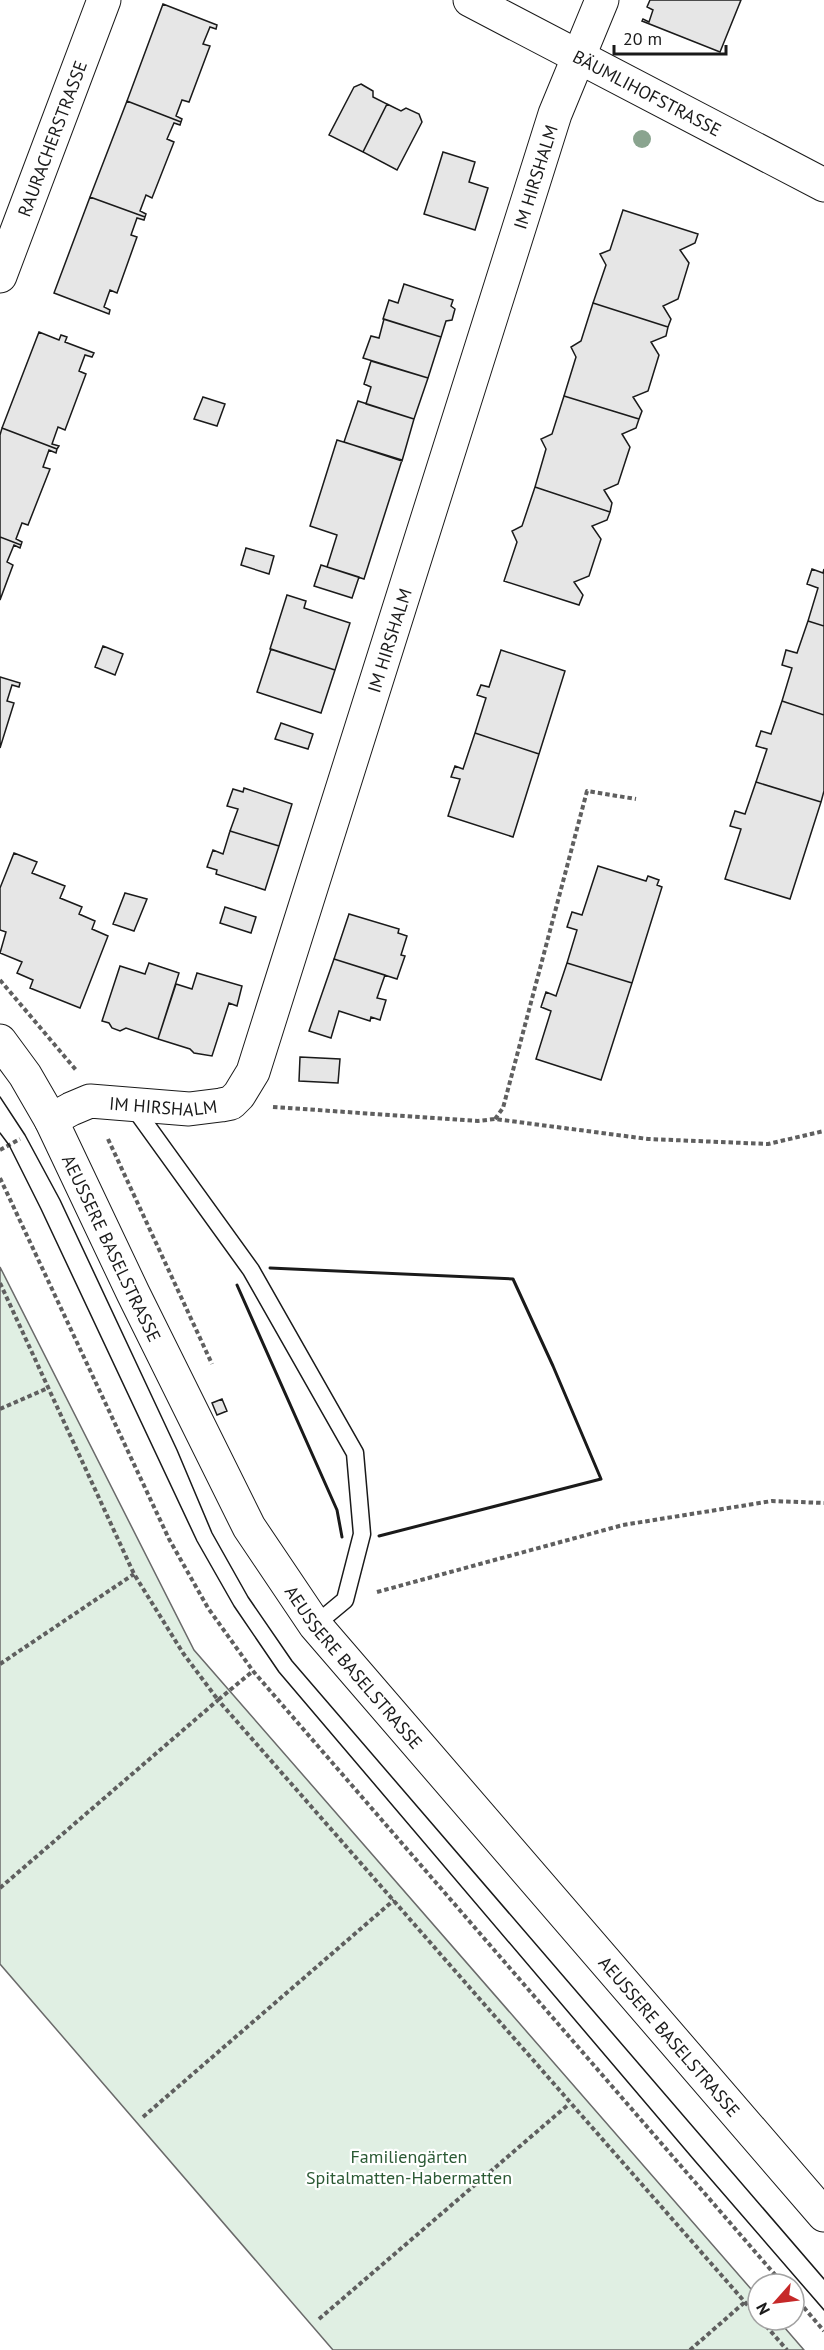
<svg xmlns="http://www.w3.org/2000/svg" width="824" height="2350" font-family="'PT Sans',sans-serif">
<rect width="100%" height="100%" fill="#fff"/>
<!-- green -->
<path fill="#e0efe3" stroke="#6a6a6a" stroke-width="1.5" d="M0,1267l194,383 564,647v23h20l26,30h-471l-333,-386z"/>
<!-- building -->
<path fill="#e6e6e6" stroke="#1a1a1a" stroke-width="1.5" d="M650,0h91l-21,52 -78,-31 1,-2 6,3 4,-12 -6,-3z
M163,4l54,21 -1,4 -6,-2 -7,17 7,2 -21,56 -7,-2 -6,16 6,3 -1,3 -54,-21z
M361,84l12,7v6l14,7 -24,48 -34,-17 25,-48z
M127,101l54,21 -1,3 -6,-2 -7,16 7,3 -22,56 -6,-3 -6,16 6,3 -1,3 -55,-20z
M387,104l14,7 5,-3 13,6 3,8 -25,48 -34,-18z
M443,152l32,10 -6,20 19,6 -13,42 -51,-16z
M90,197l55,20 -1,3 -7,-2 -6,17 6,2 -20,56 -7,-3 -6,17 6,3 -1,4 -55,-21z
M623,210l75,24 -3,9 -15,7 9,13 -11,36 -15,7 8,13 -3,8 -75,-24 13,-38 -6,-11 10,-4z
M404,284l49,16 -2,6 4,3 -3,11 -6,1 -5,16 -58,-18 6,-19 9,3z
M593,303l75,24 -2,9 -15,6 8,13 -11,36 -15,6 9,14 -3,8 -75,-23 12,-39 -5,-10 10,-6z
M384,319l57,18 -13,41 -65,-20 8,-22 8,2z
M39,332l20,8 2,-5 6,2 -2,5 29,11 -2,4 -7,-2 -6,16 7,3 -21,56 -7,-3 -6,17 7,2 -2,3 -55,-21z
M371,361l57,17 -14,41 -48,-15 5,-17 -7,-3z
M564,396l75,23 -3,9 -14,6 8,13 -12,37 -14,6 8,13 -2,9 -75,-25 11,-38 -5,-10 11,-5z
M203,397l22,7 -8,22 -23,-7z
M358,401l56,18 -12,42 -58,-19z
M2,428l55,21 -1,4 -7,-3 -6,17 7,2 -22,56 -6,-2 -6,16 6,3 -1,3 -21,-8v-102z
M337,440l65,20 -38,119 -37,-12 10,-32 -27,-9z
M535,487l75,25 -3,8 -15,6 9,13 -12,37 -15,6 9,13 -4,10 -75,-24 13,-39 -5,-11 10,-5z
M0,537l21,8 -1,3 -6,-3 -7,17 6,3 -13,35z
M246,548l28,8 -5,18 -28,-9z
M321,565l38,12 -7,21 -38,-12z
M812,569l11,4 1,-4v57l-16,-5 10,-33 -11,-4z
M287,595l19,6 -2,7 46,15 -15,47 -65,-21z
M808,621l16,5v89l-42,-14 10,-33 -10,-3 4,-15 11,3z
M103,646l20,8 -8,21 -20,-8z
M271,649l64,21 -14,43 -64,-21z
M501,650l64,21 -26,83 -64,-21 11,-35 -9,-3 4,-10 8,2z
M0,677l20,6 -1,4 -7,-2 -5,16 7,2 -14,45z
M782,701l42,14v76l-3,11 -65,-20 11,-33 -11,-3 5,-15 10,3z
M281,723l32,11 -5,15 -33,-10z
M475,733l64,21 -26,83 -65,-21 12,-37 -9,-2 4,-11 8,3z
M756,782l65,20 -31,97 -65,-20 16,-50 -11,-3 5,-15 10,3z
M244,788l48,16 -13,42 -49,-15 8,-22 -11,-3 6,-17 10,3z
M230,831l49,15 -14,44 -49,-16 1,-4 -10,-3 6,-17 10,4z
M14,853l23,9 -5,11 33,13 -5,12 22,9 -3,7 16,7 -3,8 16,7 -28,72 -50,-20 3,-8 -16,-7 5,-11 -22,-9 6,-21 -6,-2v-42z
M598,866l48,15 2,-5 11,4 -2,5 5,2 -30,96 -65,-20 10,-33 -10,-3 5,-15 10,3z
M125,893l22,6 -13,32 -21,-7z
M225,907l31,10 -5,16 -31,-10z
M349,914l50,15 -1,4 9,3 -6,19 4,1 -8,23 -63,-20z
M334,959l51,16 -8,23 9,2 -6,20 -9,-3 -1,4 -31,-10 -8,27 -22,-7z
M149,963l30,10 -21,66 -32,-11 -6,3 -8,-3 -3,-5 -7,-2 18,-55 25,8z
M567,963l65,20 -31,97 -65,-21 15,-48 -10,-4 5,-15 10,4z
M197,973l45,13 -5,20 -8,-3 -17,53 -18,-3 -4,-4 -32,-10 18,-55 16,5z
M300,1057l40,2 -2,24 -39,-2z
M222,1399l5,12 -10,4 -5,-12z"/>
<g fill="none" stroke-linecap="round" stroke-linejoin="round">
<defs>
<path id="lane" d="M132,1105l119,165 104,183 7,81 -17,66 -30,25"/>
<g id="street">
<path id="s1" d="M51,1120l20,-11 19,-8 99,8 32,-4 10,-2 8,-8 14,-23 302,-958 47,-114"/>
</g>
<g id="secondary">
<path id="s2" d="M470,0l354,185"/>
<path id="s3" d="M0,276l104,-276"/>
<path id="s4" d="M0,1041l25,34 26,45 82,173 116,234 66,98 509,590"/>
</g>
</defs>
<!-- lane casing -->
<use href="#lane" stroke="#1a1a1a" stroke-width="19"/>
<!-- street casing -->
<use href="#street" stroke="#1a1a1a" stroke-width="35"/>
<!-- secondary casing -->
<use href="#secondary" stroke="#1a1a1a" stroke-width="35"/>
<!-- path -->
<path stroke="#5f5f5f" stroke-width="4" stroke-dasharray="4.5 3" stroke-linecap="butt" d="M0,980l76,90
M273,1107l205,14 17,-2 153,20 120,5 56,-13
M495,1119l8,-11 84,-317 49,8
M108,1139l104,225
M0,1150l20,-11
M0,1178l169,361 39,69 45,63 530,613
M0,1283l134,291 49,79 35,47 35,-29
M0,1409l48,-21
M377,1592l246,-67 149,-24 52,2
M0,1664l134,-90
M0,1888l218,-188 540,617
M143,2117l251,-217
M794,2296l30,35
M319,2319l250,-215
M761,2320l26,30
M690,2350l55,-48"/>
<!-- lane -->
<use href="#lane" stroke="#fff" stroke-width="16"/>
<!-- street -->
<use href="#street" stroke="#fff" stroke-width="33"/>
<!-- secondary -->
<use href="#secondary" stroke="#fff" stroke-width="33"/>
<!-- tram -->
<path stroke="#1a1a1a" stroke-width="1.5" d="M0,1097l25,38 35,65 117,250 35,83 36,64 44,64 532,618
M0,1133l9,12 32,64 156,332 37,65 45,66 416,489 129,149"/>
<!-- wall -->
<path stroke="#1a1a1a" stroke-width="3" d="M270,1268l243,11 40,87 48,113 -222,57
M237,1285l100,225 5,27"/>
</g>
<!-- trees -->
<circle fill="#8aa48f" cx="642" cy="139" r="9"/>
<g text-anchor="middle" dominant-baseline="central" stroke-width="4.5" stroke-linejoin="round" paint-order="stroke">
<!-- street labels -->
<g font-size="18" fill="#1a1a1a" stroke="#fff">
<text stroke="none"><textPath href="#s2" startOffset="200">BÄUMLIHOFSTRASSE</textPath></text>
<text stroke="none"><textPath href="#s3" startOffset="147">RAURACHERSTRASSE</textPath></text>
<text stroke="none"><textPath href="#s1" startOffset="1162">IM HIRSHALM</textPath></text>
<text stroke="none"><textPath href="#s1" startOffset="676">IM HIRSHALM</textPath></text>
<text stroke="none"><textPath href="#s1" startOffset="117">IM HIRSHALM</textPath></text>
<text stroke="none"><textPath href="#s4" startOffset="236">AEUSSERE BASELSTRASSE</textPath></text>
<text stroke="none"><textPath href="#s4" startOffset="722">AEUSSERE BASELSTRASSE</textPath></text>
<text stroke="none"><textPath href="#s4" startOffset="1208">AEUSSERE BASELSTRASSE</textPath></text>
</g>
<!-- park labels -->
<g font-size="18" fill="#2b5a34" stroke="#fff">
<text x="409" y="2156">Familiengärten<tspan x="409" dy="21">Spitalmatten-Habermatten</tspan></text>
</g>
</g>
<!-- north arrow -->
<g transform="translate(776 2302) rotate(242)"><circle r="28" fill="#ffffff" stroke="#a3a3a3" stroke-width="1.5"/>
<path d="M0-4.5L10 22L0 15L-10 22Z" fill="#c62828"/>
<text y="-9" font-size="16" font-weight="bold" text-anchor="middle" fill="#1a1a1a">N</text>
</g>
<!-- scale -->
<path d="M614 45v9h112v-9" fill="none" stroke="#1a1a1a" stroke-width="3"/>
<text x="623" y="45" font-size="18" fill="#1a1a1a" stroke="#ffffff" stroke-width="4.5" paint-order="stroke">20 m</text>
</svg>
